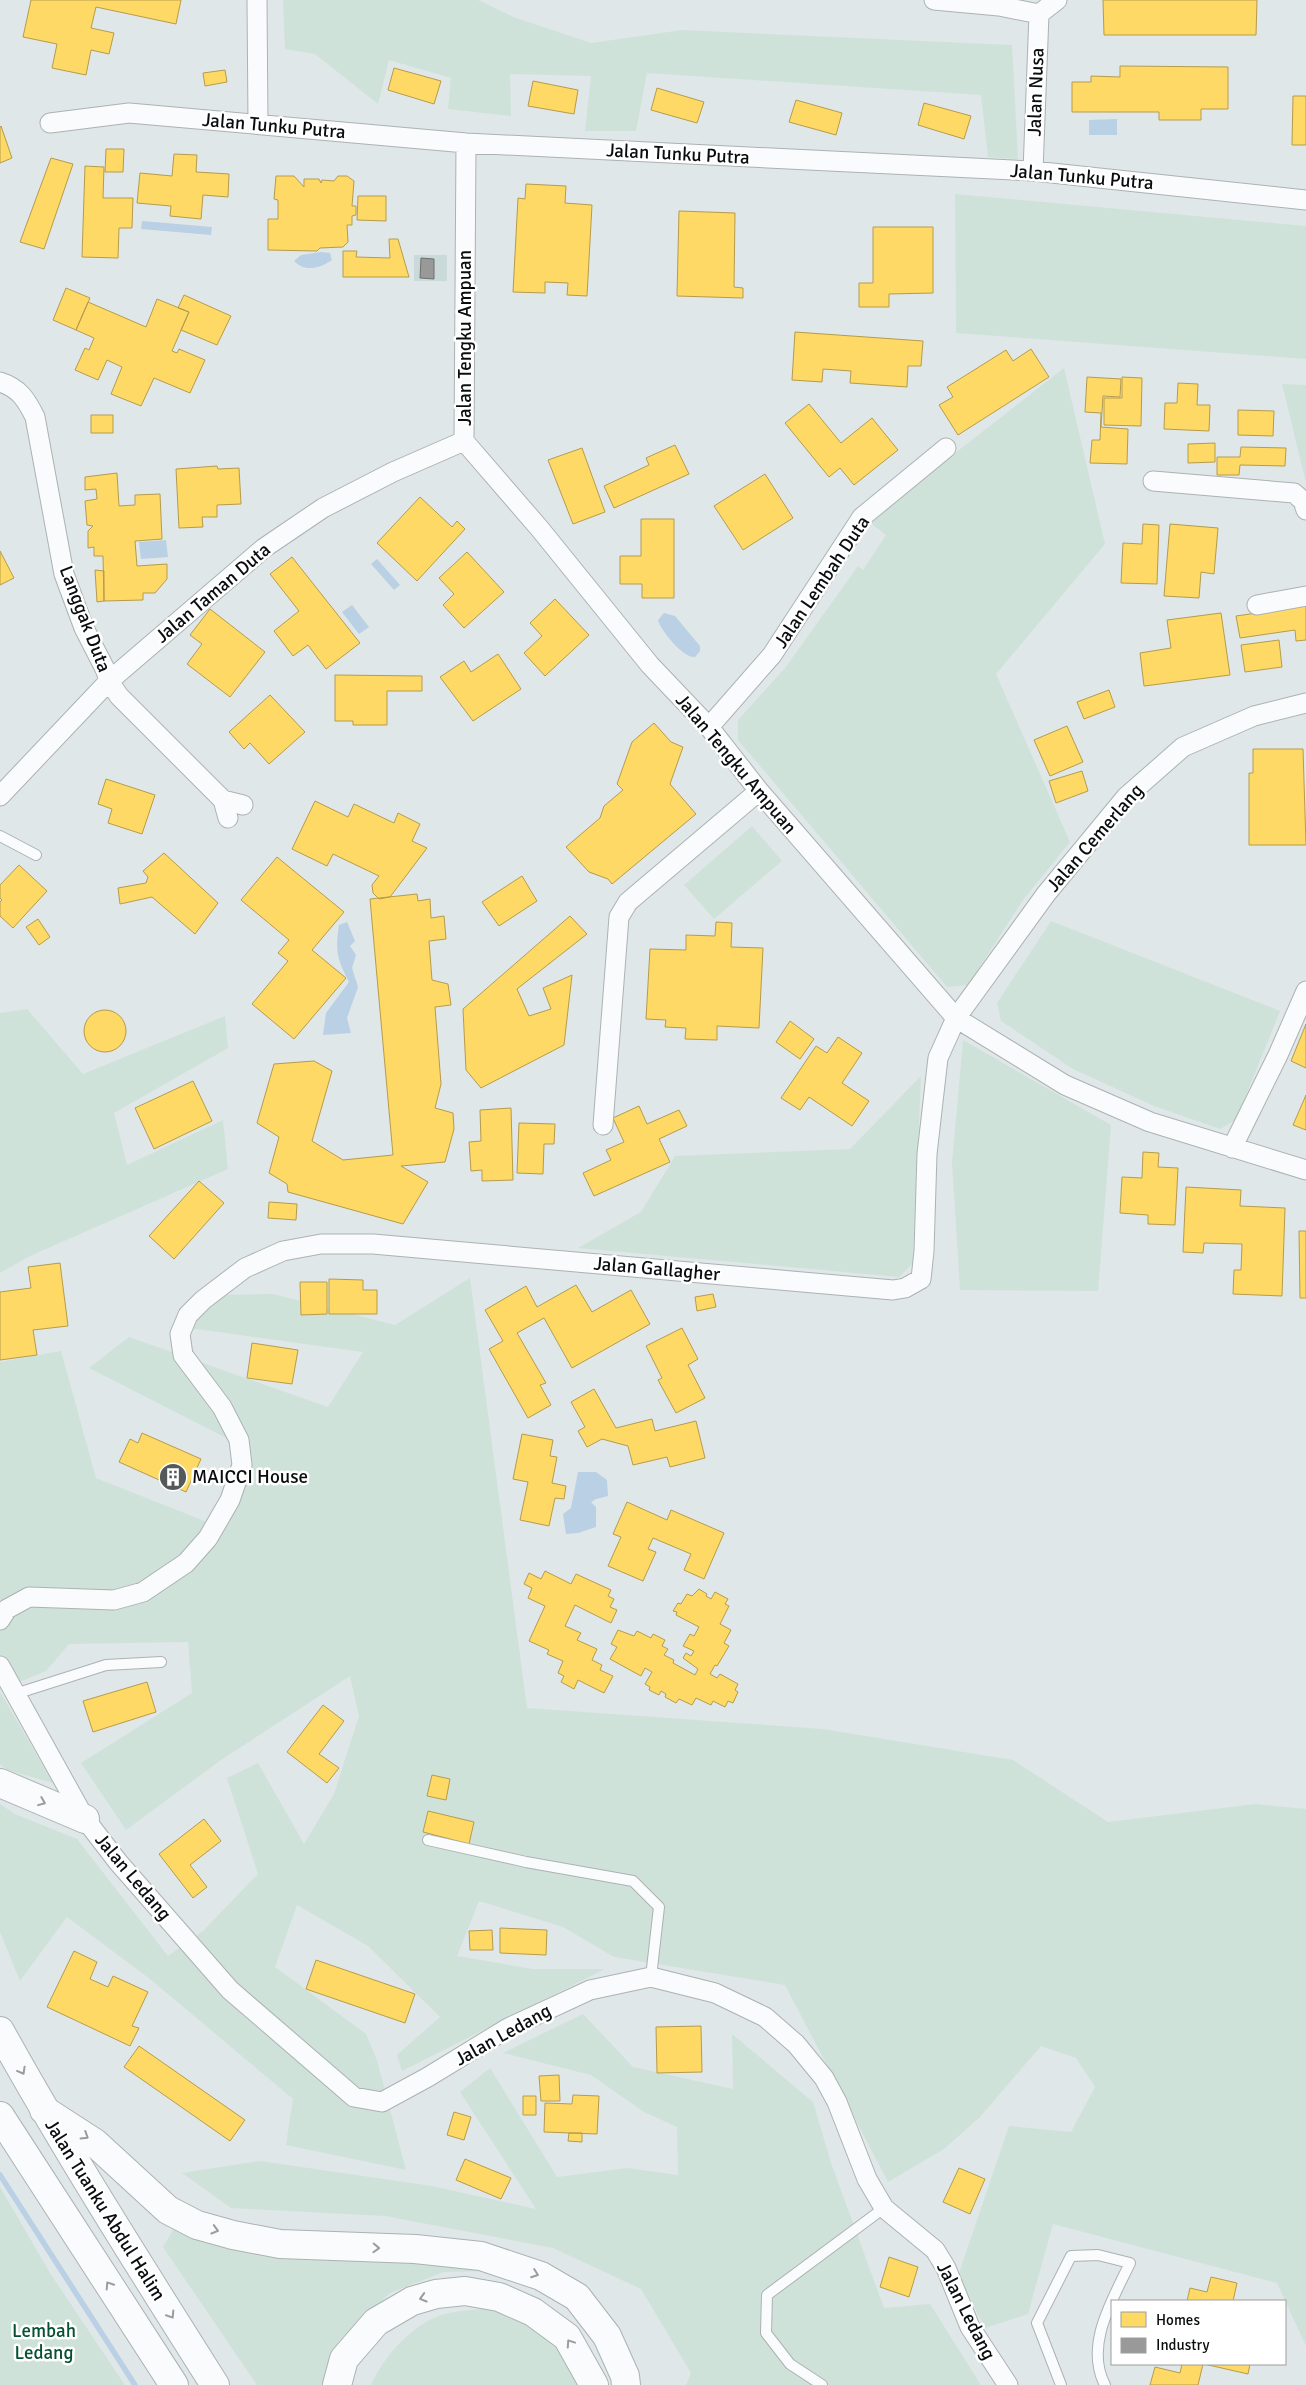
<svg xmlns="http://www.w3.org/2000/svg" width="1306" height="2385" font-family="Signika,sans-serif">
<rect width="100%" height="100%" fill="#e0e7e8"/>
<!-- built -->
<path fill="#cad9da" d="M414,255h33v26h-33z"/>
<!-- green -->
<path fill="#cee2d9" d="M283,0h195l38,18 75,25 91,-13 330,15 6,114 -30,-2 -7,-62 -334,-22 -11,58h-51l6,-55 -81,-2 1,42 -63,-7 3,-31 -62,-18 -11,44 -63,-50 -30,-5z
M955,194l351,32v133l-350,-26z
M1064,368l41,176 -109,130 74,168 -47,58 -55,85 -21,2 -209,-247v-20l47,-52 73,-102 5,4 23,-35 -18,-14z
M1282,384l24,1v98z
M752,826l30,35 -68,58 -30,-34z
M1051,921l229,90 -44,109 -16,9 -66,-23 -81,-37 -72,-48 -4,-18z
M27,1009l56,65 142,-58 3,32 -114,65 13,52 96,-45 5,49 -198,87 -30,17v-260z
M963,1040l148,85 -13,166 -138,-1 -8,-127z
M921,1076l-8,187 -14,14 -321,-29 63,-36 34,-56 175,-7z
M470,1278l57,430 296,21 190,31 95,62 147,-18 51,5v537l-29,-63 -224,-59 -25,90 -43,14 -27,-52 51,-150 62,6 24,-45 -19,-29 -35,-12 -61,71 -36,32 -56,33 -103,-197 -171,-28 -51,-30 -84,-26 -22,55 76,13h72l-203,102 -5,-16 43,-38 -72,-71 -71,-41 -22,62 91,67 11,26 29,110 -120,-25 7,-46 -143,-120 -83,-62 -47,64 -20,-49v-128l15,10 62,25 91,117 35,-25 55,-57 -31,-96 31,-15 46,81 30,-50 25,-78 -9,-40 -129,84 -95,70 -45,-67 111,-70 -4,-51 -119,2 -23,27 -46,19v-328l61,-11 35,127 126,50 26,-79 -159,-81 40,-31 199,70 35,-55 -174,-24 25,-33 59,-1 122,31z
M0,1692l53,91 -46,-13 -7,-6z
M583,2014l50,53 100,22 -1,-55 81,68 18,61 53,145 46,-4 51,81h-295l5,-12 -50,-84 -88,-41 -168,-32 -154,-8 -49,-35 78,-12 172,25 104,23 -76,-117 30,-24 67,109 70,-9 51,7 -1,-48 -33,-15 -53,-37 -88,-22z
M0,2187l50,86 75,112h-125z
M176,2225l294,39 20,7 -46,1 -54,21 -42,42 -21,50h-70l-94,-138z
M492,2308l42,10 62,67h-225c12,-28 43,-63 74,-71 15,-4 32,-4 47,-6z"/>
<!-- water -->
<path fill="#bad0e4" d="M1117,119v16h-28v-15z
M142,221l70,6 -1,8 -70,-6z
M321,252l9,1 2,7c-13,9 -27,12 -38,1l7,-6z
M166,540l2,17 -27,2 -2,-17z
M377,559l23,26 -6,5 -23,-26z
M352,605l17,22 -10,7 -17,-22z
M664,613l11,3 25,30v5l-5,6c-12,1 -34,-26 -37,-37z
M347,922l8,19 -5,5 6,9 -4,13 6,19 -11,31 4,15 -28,2 3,-22 23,-31c-12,-23 -14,-31 -10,-57z
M578,1472h18l11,8 1,16 -12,3 -5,3 5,5v20l-18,6 -12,1 -3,-20 8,-6z"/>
<!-- homes -->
<path fill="#ffd966" stroke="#b59c4c" d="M31,0h150l-5,24 -80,-17 -5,21 23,5 -5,21 -18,-4 -5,25 -34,-7 5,-24 -34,-7z
M1103,0h154l-1,35h-152z
M1120,66l108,1v42h-27v11h-42v-8h-87v-30h19v-6l29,1z
M394,68l47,13 -7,23 -46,-14z
M225,70l2,12 -22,4 -2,-13z
M533,81l45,9 -4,24 -46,-8z
M657,88l47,14 -7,21 -46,-13z
M1293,96h13v49h-14z
M796,100l46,13 -6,22 -47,-13z
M924,103l47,13 -7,23 -46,-14z
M1,126l11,32 -12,5v-36z
M106,149h18l-1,23h-18z
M174,154l23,1 -1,17 33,2 -1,23 -25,-2 -2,24 -31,-3 1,-10 -34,-3 3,-30 32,3z
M51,158l22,6 -29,85 -24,-7z
M85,166l19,1 -1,31h30l-1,30h-13l-1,30 -36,-1z
M276,176h18l10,11v-8h15l2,4 1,-3 12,1 4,-5h9l7,5 -2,25h4v9l-4,1v9h-5l1,17 -5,5 -23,1 -3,3 -49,-1v-31h10v-19l-4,-1z
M526,184l40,2 -1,17 27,2 -5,91 -20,-1 1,-12 -23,-1v11l-32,-1 5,-94 7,1z
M358,196h28v25l-29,-1z
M679,211l56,2 -1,74 9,1v10l-66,-2z
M873,227h60v66l-44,1v13h-30v-24h14z
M389,239h9l11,38h-66v-26h14l-1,6 34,1z
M66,288l24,10 -14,32 -23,-10z
M184,295l47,21 -14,29 -36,-15 8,-18 -11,-4z
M157,299l32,13 -17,39 5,2 2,-4 26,11 -15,33 -36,-15 -13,28 -30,-12 11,-27 -15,-7 -9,20 -23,-10 10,-22 4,2 5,-12 -18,-8 12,-28 58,25z
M795,332l128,9 -2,25h-13l-1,21 -57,-4 1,-12 -28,-2 -1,13 -30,-2z
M1031,349l18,28 -91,58 -19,-30 14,-8 -6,-10 59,-37 7,11z
M1087,377l34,2 -1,18 -17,-1 -2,31 27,2 -1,35 -37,-1 2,-23h8l1,-27 -16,-1z
M1122,377l20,1 -1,48 -37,-1v-27h18z
M1178,383l20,1 -1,21h13l-1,26 -45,-2 1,-26h12z
M809,404l32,39 31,-25 26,32 -44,35 -14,-17 -11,9 -44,-54z
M1238,410l36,1 -1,25 -35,-1z
M91,415h22v18h-22z
M1215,443v19l-27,1v-19z
M675,445l14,29 -75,34 -10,-22 45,-21 -3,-7z
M1241,447l45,1 -1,18 -45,-1 -1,10h-22v-18h23z
M582,448l23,64 -32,12 -25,-64z
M217,466l1,3 21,-1 2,36 -24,1v12h-15l1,10 -24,1 -3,-59z
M117,473l2,33 16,-1v-10l25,-1 2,45 -27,2 2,25 30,-2v15l-12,14h-12v7l-39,1 -1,-45h-9v-9l-6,1v-17l5,-5 -6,-1 -2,-24 12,-2 -1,-10 -11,1v-13z
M765,474l28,44 -50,32 -29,-44z
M420,497l32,30 5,-6 8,8 -48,52 -40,-38z
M641,519h33v79h-32v-14h-22v-28h21z
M1143,524l16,1 -2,59 -36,-1 2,-40 19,1z
M1170,524l48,4 -4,46 -13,-2 -2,26 -35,-2z
M0,551l14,27 -14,7z
M467,552l37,40 -40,36 -21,-23 11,-11 -15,-16z
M292,557l68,86 -34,26 -18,-24 -15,11 -19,-25 25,-20 -29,-37z
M95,570l9,1v30l-7,1z
M555,599l34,36 -44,41 -21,-23 18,-17 -12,-13z
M1306,606v34l-10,1 -1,-11 -55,8 -4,-22z
M210,609l55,43 -35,45 -43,-33 15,-20 -12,-9z
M1221,613l9,62 -86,11 -4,-33 31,-5 -4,-28z
M1279,640l3,27 -37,5 -4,-27z
M498,654l23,35 -48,32 -33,-44 24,-16 7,11z
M335,675l87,1v15h-35v34h-34v-4h-18z
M1109,690l6,17 -31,12 -7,-17z
M270,695l35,37 -36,32 -19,-21 -6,6 -15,-17z
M654,723l17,19 12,5 -13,37 26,30 -84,70 -4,-5 -19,-7 -23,-25 34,-29 4,-12 19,-16 -6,-6 15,-42z
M1067,726l16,36 -33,14 -16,-36z
M1253,749h50l3,96h-57v-72h4z
M1082,771l6,20 -32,12 -7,-22z
M106,779l49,16 -13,39 -34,-11 4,-14 -14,-5z
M315,801l33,16 6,-13 40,19 4,-10 22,11 -8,17 15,7 -37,49 -11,2 -6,-6 -1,-8 7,-9 -46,-22 -6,12 -35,-17z
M164,853l54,50 -23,31 -43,-37 -32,7 -2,-16 28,-5 2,-6 -5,-6z
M277,857l67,55 -32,38 34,28 -52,61 -42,-35 36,-43 -10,-8 11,-13 -48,-40z
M19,865l28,26 -34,37 -13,-12v-14l2,-2 -2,-2v-13z
M522,876l15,25 -38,25 -17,-24z
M417,894l1,7 12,-2 1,19 13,-2 2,23 -17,2 3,39 16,4 3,21 -16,2 6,77 -6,24 18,5 1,16 -9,33 -44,4 27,16 -25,42 -115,-32 -1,-8 -18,-11 10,-36 -22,-14 17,-59 40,-3 18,10 -20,70 31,19 50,-5 -23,-256z
M570,916l17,18 -70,55 12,27 22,-7 -8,-21 29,-13 -8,70 -83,43 -15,-18 -3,-61z
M38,919l12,18 -11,8 -13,-18z
M716,922l16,1 -1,24 32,1 -4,80 -42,-2v14l-32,-1 1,-11 -21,-1 1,-7 -20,-1 4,-70 36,1v-15l29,1z
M84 1031a21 21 0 1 1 42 0a21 21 0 1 1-42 0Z
M790,1021l24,18 -14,20 -24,-17z
M1306,1024v44l-15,-7z
M838,1037l24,16 -20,30 27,18 -17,25 -43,-29 -9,13 -19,-12 35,-52 11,7z
M193,1081l19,40 -58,28 -19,-41z
M1306,1095v35l-13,-5z
M639,1106l8,18 32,-14 8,16 -28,13 11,23 -76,34 -11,-23 28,-13 -5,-10 18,-8 -11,-24z
M511,1108l2,72 -31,1v-11l-11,1 -2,-29 12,-1 -1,-31z
M519,1123l36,1 -1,20h-10l-1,30 -26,-1z
M1143,1152l16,1 -1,14 20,1 -3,57 -27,-1v-9l-28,-2 2,-36 20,1z
M199,1181l25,22 -50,56 -25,-23z
M1186,1187l55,3 -1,16 45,2 -3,88 -49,-2 1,-24h7l1,-26 -38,-1 -1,10 -20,-1z
M269,1202l28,2 -1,16 -28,-2z
M1299,1231h7v67h-6z
M60,1263l8,63 -35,4 4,25 -37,5v-68l31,-4 -3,-21z
M329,1279l34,1v10h14v24h-48z
M300,1282h27v32l-26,1z
M576,1285l16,27 39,-22 19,34 -78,44 -28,-50 -27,15 29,50 -6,2 11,20 -23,13 -39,-69 14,-8 -18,-31 41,-24 11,21z
M713,1294l3,13 -19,4 -2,-14z
M682,1328l16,31 -10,6 17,33 -29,15 -18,-33 4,-2 -16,-32z
M252,1343l46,7 -6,34 -45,-6z
M594,1389l22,39 36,-9 3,12 41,-10 9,37 -35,9 -3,-10 -34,8 -5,-19 -26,-7 -15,8 -9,-16 7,-4 -14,-25z
M142,1433l59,26 -15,33 -67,-30 11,-23 8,4z
M522,1434l31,6 -3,16 7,1 -5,26 14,3 -2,13 -9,-1 -6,28 -29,-6 8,-38 -15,-3z
M627,1502l40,18 4,-10 53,23 -20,46 -20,-9 7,-16 -38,-16 -5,11 8,3 -13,29 -35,-15 13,-29 -8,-3z
M545,1571l26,13 5,-10 35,16 -3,6 6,3 -4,8 7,3 -6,13 -36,-18 -10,21 16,7 -4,7 20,9 -5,11 10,5 -2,5 13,6 -9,17 -26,-13 -4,9 -13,-7 3,-6 -6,-3 5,-12 -16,-7 2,-4 -20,-9 16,-35 -17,-8 4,-10 -8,-4 5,-11 12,6z
M699,1589l8,5 -1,2 5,3 4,-7 13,7 -3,5 4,2 -9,18 11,6 -7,13 5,3 -12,20 -2,-1 -5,9 7,4 3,-4 18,10 -3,6 3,2 -5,11 -5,-2 -3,6 -12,-6 -2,4 -15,-7 -4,7 -13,-6 -3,4 -11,-6 1,-3 -5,-3 -2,4 -10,-5 1,-3 -5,-3 7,-12 -7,-4 -4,8 -31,-17 7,-12 -6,-3 7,-14 16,6 3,-5 14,7 2,-4 12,6 -3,6 6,3 -4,6 10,5 -1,3 22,12 3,-6 -15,-11 3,-5 5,3 3,-5 -11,-5 7,-12 4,2 5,-9 -23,-12 1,-3 -4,-1 5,-8 3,1 6,-10 5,2z
M147,1682l9,30 -63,20 -10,-31z
M323,1705l21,16 -25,33 20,14 -12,15 -40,-31z
M432,1775l18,4 -4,21 -19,-4z
M428,1811l46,11 -5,22 -46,-12z
M204,1819l17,22 -31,24 17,22 -14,11 -34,-44z
M500,1928l47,2 -1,25 -46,-2z
M492,1930l1,20h-23l-1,-19z
M74,1951l23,11 -7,17 18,8 5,-11 35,16 -16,34 7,2 -9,18 -83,-39z
M316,1960l99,34 -10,29 -99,-34z
M701,2026l1,46 -45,1 -1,-46z
M139,2046l106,74 -15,21 -106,-74z
M559,2075l1,26h-19l-2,-25z
M573,2095l26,1 -2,38 -53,-2 1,-29 27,1z
M523,2096h13v19h-13z
M454,2112l17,5 -7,23 -17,-5z
M569,2133h13v9l-14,-1z
M465,2159l46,19 -10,21 -45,-19z
M959,2168l26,11 -15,35 -27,-12z
M889,2257l29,10 -9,30 -29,-10z
M1211,2277l26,6 -4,18h-46l3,-13 17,4z
M1182,2364h21l-5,21h-48l5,-18 25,6z
M1204,2364h46l-2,10z"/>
<!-- industry -->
<path fill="#999" stroke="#6e6f6f" d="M421,258l13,1v20l-14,-1z"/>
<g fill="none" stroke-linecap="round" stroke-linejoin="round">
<!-- stream -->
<path stroke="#bad0e4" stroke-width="5.5" d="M0,2175l135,210"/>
<defs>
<path id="service" d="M0,836l36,19
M15,1694l91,-29 55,-3
M428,1840l98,22 107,19 26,26 -8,70
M822,2385l-32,-21 -24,-31 1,-38 117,-87
M1061,2385l-24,-62 34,-67 27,-1 32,8c-17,36 -46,82 -25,122"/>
<path id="minor" d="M257,0l1,124
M934,0l65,6 40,8 18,-14
M50,123l79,-10 337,30 567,28 273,29
M466,143l-2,298 76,88 110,136 59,62 50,64 197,227 109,67 85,37 156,48
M1033,171l6,-157
M0,382c19,6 26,17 35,35l29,157 20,54 22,43 3,10 10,15 104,104 5,18
M1153,481l141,12 9,8 3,9
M1257,605l49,-9
M709,727l63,-72 90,-138 84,-69
M0,796l109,-115 155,-133 59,-40 70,-36 71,-31
M223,800l20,5
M603,1125l16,-208 9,-15 131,-111
M1232,1148l46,-93 28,-64
M0,1620l7,-11 22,-12 85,3 29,-8 43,-29 22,-25 22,-38 12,-35 -3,-25 -17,-33 -39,-52 -3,-21 8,-19 15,-15 42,-32 38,-17 38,-7h52l520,46 12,-2 16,-9 3,-28 3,-97 11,-96 18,-40 90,-124 80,-97 57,-50 71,-31 52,-13
M0,1666l85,153 33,43 112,128 124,107 28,5 46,-25 80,-49 82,-38 61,-13 64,16 50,24 31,27 28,34 13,24 30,77 17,29 51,42 11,18 24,59 38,58"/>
<path id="primary" d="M0,1783l85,36
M0,2031c67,121 141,237 215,354
M44,2110l51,33 73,67 29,15 36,10 47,9 135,5 66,7 60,20 36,21 30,39 18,40 1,9
M0,2116l174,269
M337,2385l7,-26 32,-37 36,-21 24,-7 29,-3 34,6 34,15 34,25 27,48"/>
</defs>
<!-- service casing -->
<use href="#service" stroke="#acb2b2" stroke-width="12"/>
<!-- minor casing -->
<use href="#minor" stroke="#acb2b2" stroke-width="21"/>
<!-- primary casing -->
<use href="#primary" stroke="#acb2b2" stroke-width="30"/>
<!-- service -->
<use href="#service" stroke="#fafbfc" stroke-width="10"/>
<!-- minor -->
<use href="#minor" stroke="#fafbfc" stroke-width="19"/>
<!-- primary -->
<use href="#primary" stroke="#fafbfc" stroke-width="28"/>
</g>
<!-- one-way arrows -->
<defs><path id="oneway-chevron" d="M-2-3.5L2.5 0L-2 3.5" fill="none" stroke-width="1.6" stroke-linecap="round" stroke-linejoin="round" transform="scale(1.25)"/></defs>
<g stroke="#9a9c9d">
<use href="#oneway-chevron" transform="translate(42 1802) rotate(22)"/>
<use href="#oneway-chevron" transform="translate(22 2071) rotate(61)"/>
<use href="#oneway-chevron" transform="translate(85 2136) rotate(32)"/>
<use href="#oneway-chevron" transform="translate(215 2230) rotate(16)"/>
<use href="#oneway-chevron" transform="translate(376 2248) rotate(2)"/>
<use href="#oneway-chevron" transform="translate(535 2274) rotate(20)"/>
<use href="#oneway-chevron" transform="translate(109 2285) rotate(-123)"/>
<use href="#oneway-chevron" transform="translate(423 2298) rotate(164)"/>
<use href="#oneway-chevron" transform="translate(171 2315) rotate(57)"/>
<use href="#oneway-chevron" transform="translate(570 2343) rotate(-124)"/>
</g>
<!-- icons -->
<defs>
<symbol id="building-disc" viewBox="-11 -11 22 22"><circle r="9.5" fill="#54595a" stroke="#fff"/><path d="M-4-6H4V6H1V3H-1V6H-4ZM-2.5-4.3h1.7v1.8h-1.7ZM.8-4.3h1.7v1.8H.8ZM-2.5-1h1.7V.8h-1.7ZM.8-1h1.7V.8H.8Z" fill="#fff"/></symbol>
</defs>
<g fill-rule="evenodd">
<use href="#building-disc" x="157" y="1461" width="32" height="32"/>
</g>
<g text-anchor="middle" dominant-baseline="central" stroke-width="5" stroke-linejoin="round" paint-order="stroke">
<!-- street labels -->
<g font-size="19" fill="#090d0e" stroke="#fff">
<text transform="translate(1036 92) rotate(-88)">Jalan Nusa</text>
<text transform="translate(274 126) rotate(5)">Jalan Tunku Putra</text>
<text transform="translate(678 154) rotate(3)">Jalan Tunku Putra</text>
<text transform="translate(1082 177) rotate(5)">Jalan Tunku Putra</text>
<text transform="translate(465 338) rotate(-90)">Jalan Tengku Ampuan</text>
<text transform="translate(822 582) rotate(-56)">Jalan Lembah Duta</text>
<text transform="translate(213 593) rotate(-40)">Jalan Taman Duta</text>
<text transform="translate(85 619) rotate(69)">Langgak Duta</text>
<text transform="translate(736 764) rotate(50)">Jalan Tengku Ampuan</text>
<text transform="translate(1095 838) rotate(-49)">Jalan Cemerlang</text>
<text transform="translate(657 1269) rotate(5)">Jalan Gallagher</text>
<text transform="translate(133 1877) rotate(50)">Jalan Ledang</text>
<text transform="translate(503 2035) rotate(-29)">Jalan Ledang</text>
<text transform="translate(105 2210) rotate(58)">Jalan Tuanku Abdul Halim</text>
<text transform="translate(966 2311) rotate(63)">Jalan Ledang</text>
</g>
<!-- poi labels -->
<g font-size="19" fill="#090d0e" stroke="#fff" text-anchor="start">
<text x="192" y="1477">MAICCI House</text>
</g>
<!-- park labels -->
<g font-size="19" fill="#065036" stroke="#fff">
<text x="44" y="2331">Lembah<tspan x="44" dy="22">Ledang</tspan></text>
</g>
</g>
<!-- legend -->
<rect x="1111" y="2300" width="175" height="65" fill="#ffffff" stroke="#9d9e9f"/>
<rect x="1121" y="2312" width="25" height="15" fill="#ffd966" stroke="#9d9e9f"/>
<text x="1156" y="2325" font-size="15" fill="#090d0e">Homes</text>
<rect x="1121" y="2338" width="25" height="15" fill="#999999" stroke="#9d9e9f"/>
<text x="1156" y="2350" font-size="15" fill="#090d0e">Industry</text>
</svg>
